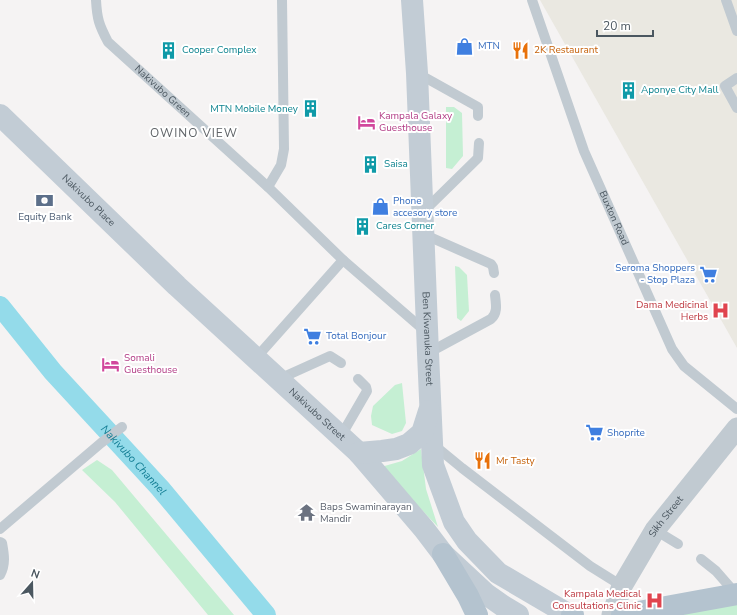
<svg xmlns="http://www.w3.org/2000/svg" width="737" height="615" font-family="'Nunito Sans',sans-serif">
<rect width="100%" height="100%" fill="#f5f3f3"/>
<!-- commercial -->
<path fill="#eae8e1" d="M540,0h197v348z"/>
<!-- green -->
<path fill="#c5efd3" d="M446,107h8l8,6 1,43 -11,13 -6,-1z
M455,266l4,1 8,8 2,36 -8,10 -4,-3z
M402,383l4,40 -4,8 -10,3 -20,-9 -1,-9 2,-10 22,-21z
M421,449l5,40 12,38 -57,-60 21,-6z
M97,460l15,10 122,145h-26l-93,-113 -33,-32z
M737,604v11h-73z"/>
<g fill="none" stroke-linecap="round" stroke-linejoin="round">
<!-- canal -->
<path stroke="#94dbea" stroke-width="20" id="s1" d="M0,306l53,66 107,116 106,127"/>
<!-- service -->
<g stroke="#c1cad1" stroke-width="10">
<path id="s2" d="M96,0c1,19 3,25 12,42l160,145 75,73 82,71"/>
<path id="s3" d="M532,0l52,151 88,198 12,17 53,43"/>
<path d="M726,0l11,31"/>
<path d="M417,73l61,34v9"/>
<path d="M737,78l-12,8 12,22"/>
<path d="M268,187l13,-22 3,-16 -2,-149"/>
<path d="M424,211l54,-53 1,-15"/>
<path d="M423,234l68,30 2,3 1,6"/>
<path d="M428,353l63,-34c7,-6 5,-15 4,-24"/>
<path d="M256,358l87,-98"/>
<path d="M279,379l51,-23 11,7"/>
<path d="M341,436l26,-45 -1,-4 -8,-8"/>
<path d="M434,445l28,23 128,98 32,20"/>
<path d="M0,529l101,-86 21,-16"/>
<path d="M655,530l23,14"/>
<path d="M0,542l2,1c2,11 4,21 -2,32"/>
<path d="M701,559l15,12 20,23"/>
</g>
<!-- minor -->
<path stroke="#c1cad1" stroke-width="21" id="s4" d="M612,615l10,-29 33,-56 82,-102"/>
<!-- secondary -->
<g stroke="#c2ccd5" stroke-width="22">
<path id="s5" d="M412,0l5,73 11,280 5,112 21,57 13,19 31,32 68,40 6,2"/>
<path id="s6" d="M0,115l177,171 182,167 65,76 19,25 43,40 17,12 15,9"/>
<path d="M359,453l23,-2 14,-2 13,-5 13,-11 7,-22"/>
</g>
<!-- primary -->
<path stroke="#b4c3cf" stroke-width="22" d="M443,554l25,42 9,19
M572,615h1
M622,615l115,-21"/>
</g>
<!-- icons -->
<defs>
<symbol id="shop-bare" viewBox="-9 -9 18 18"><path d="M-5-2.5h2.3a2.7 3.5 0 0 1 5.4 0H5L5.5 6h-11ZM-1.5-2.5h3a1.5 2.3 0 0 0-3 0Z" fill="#3f7fe0" stroke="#fff" stroke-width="2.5" paint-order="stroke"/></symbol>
<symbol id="building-bare" viewBox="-9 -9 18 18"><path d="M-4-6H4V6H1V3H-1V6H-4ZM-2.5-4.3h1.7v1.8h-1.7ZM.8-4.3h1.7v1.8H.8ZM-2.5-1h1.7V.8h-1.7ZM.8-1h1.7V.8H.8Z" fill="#0f9aa8" stroke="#fff" stroke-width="2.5" paint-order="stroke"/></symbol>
<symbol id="restaurant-bare" viewBox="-9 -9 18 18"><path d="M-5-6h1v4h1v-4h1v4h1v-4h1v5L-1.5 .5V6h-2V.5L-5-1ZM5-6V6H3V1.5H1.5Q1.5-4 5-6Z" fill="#e8710a" stroke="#fff" stroke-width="2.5" paint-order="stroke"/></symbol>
<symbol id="hotel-bare" viewBox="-9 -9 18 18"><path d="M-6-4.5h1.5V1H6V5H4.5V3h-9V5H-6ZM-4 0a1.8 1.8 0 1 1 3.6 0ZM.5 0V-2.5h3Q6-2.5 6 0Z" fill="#d1479c" stroke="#fff" stroke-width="2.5" paint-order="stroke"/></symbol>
<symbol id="bank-bare" viewBox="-9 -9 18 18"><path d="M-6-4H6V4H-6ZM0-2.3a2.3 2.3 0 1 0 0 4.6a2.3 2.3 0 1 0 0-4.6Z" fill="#5c6f8a" stroke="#fff" stroke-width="2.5" paint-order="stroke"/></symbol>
<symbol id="supermarket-bare" viewBox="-9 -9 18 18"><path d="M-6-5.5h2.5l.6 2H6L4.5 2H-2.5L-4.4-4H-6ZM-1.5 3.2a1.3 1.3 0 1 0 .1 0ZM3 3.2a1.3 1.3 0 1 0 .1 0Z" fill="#3f7fe0" stroke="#fff" stroke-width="2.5" paint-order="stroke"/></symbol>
<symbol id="hospital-bare" viewBox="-9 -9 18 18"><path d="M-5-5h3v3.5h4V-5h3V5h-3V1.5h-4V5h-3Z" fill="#e0444e" stroke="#fff" stroke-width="2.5" paint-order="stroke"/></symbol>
<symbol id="temple-bare" viewBox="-9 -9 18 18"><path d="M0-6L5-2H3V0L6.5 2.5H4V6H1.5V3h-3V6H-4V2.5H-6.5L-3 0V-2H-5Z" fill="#6b7280" stroke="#fff" stroke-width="2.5" paint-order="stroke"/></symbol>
</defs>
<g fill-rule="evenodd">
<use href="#shop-bare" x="452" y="34" width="25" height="25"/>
<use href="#building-bare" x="156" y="38" width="25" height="25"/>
<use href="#restaurant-bare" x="508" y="38" width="25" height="25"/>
<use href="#building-bare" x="616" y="78" width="25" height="25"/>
<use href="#building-bare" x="298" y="96" width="25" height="25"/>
<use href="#hotel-bare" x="354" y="110" width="25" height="25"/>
<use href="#building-bare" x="358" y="152" width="25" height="25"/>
<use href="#bank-bare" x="32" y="188" width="25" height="25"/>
<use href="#shop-bare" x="368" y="194" width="25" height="25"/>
<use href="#building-bare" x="350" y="214" width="25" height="25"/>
<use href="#supermarket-bare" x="696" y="262" width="25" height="25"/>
<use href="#hospital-bare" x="708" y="298" width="25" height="25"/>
<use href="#supermarket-bare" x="300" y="324" width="25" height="25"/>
<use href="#hotel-bare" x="98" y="352" width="25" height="25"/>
<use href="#supermarket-bare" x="582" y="420" width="25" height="25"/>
<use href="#restaurant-bare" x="470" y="448" width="25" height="25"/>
<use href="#temple-bare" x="294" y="500" width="25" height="25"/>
<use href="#hospital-bare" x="642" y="588" width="25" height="25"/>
</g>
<g text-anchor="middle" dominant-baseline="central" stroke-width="4" stroke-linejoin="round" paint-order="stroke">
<!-- shop labels -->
<g font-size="10" fill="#366cbe" stroke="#fff" text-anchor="start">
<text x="478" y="46">MTN</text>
<text x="393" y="201">Phone<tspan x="393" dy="12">accesory store</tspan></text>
<text x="695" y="268" text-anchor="end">Seroma Shoppers<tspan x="695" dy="12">- Stop Plaza</tspan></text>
<text x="326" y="336">Total Bonjour</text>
<text x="607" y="433">Shoprite</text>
</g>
<!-- culture labels -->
<g font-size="10" fill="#0d838f" stroke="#fff" text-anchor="start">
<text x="182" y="50">Cooper Complex</text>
<text x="641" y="90">Aponye City Mall</text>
<text x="298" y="109" text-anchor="end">MTN Mobile Money</text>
<text x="384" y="164">Saisa</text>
<text x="376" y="226">Cares Corner</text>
</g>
<!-- food labels -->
<g font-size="10" fill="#c56008" stroke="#fff" text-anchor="start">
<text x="534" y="50">2K Restaurant</text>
<text x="496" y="461">Mr Tasty</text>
</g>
<!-- street labels -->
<g font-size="10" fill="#4b5760" stroke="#fff">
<text stroke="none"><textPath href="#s2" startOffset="118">Nakivubo Green</textPath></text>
<text stroke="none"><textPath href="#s6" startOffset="123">Nakivubo Place</textPath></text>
<text stroke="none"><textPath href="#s3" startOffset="233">Buxton Road</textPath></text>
<text stroke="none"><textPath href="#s5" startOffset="339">Ben Kiwanuka Street</textPath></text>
<text stroke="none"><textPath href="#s6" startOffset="436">Nakivubo Street</textPath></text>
<text stroke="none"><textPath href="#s4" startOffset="113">Sikh Street</textPath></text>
</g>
<!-- hotel labels -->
<g font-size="10" fill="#b23c85" stroke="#fff" text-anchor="start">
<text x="379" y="116">Kampala Galaxy<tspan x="379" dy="12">Guesthouse</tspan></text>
<text x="124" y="358">Somali<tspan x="124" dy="12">Guesthouse</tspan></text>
</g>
<!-- service labels -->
<g font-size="10" fill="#4e5e75" stroke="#fff">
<text x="45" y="217">Equity Bank</text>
</g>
<!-- health labels -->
<g font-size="10" fill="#be3a42" stroke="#fff" text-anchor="end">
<text x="708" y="305">Dama Medicinal<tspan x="708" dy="12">Herbs</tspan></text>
<text x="641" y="594">Kampala Medical<tspan x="641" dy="12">Consultations Clinic</tspan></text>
</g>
<!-- worship labels -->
<g font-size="10" fill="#5b616d" stroke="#fff" text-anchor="start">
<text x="320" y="507">Baps Swaminarayan<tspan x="320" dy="12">Mandir</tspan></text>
</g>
<!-- water labels -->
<g font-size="11" font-style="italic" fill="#137e94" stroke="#fff">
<text stroke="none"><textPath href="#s1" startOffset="204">Nakivubo Channel</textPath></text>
</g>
<!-- quarter labels -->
<g font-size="12" letter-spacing="1" fill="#5f6367" stroke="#fff">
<text x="194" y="133">OWINO VIEW</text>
</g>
</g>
<!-- north arrow -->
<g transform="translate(32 583) rotate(20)" stroke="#ffffff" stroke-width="3" paint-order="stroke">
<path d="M0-3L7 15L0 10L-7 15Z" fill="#4b5760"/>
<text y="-6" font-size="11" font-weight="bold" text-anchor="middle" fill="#4b5760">N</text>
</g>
<!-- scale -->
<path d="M597 30v6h56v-6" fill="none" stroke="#4b5760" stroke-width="2"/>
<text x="603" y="30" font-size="12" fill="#4b5760" stroke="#ffffff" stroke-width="3" paint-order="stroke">20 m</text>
</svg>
